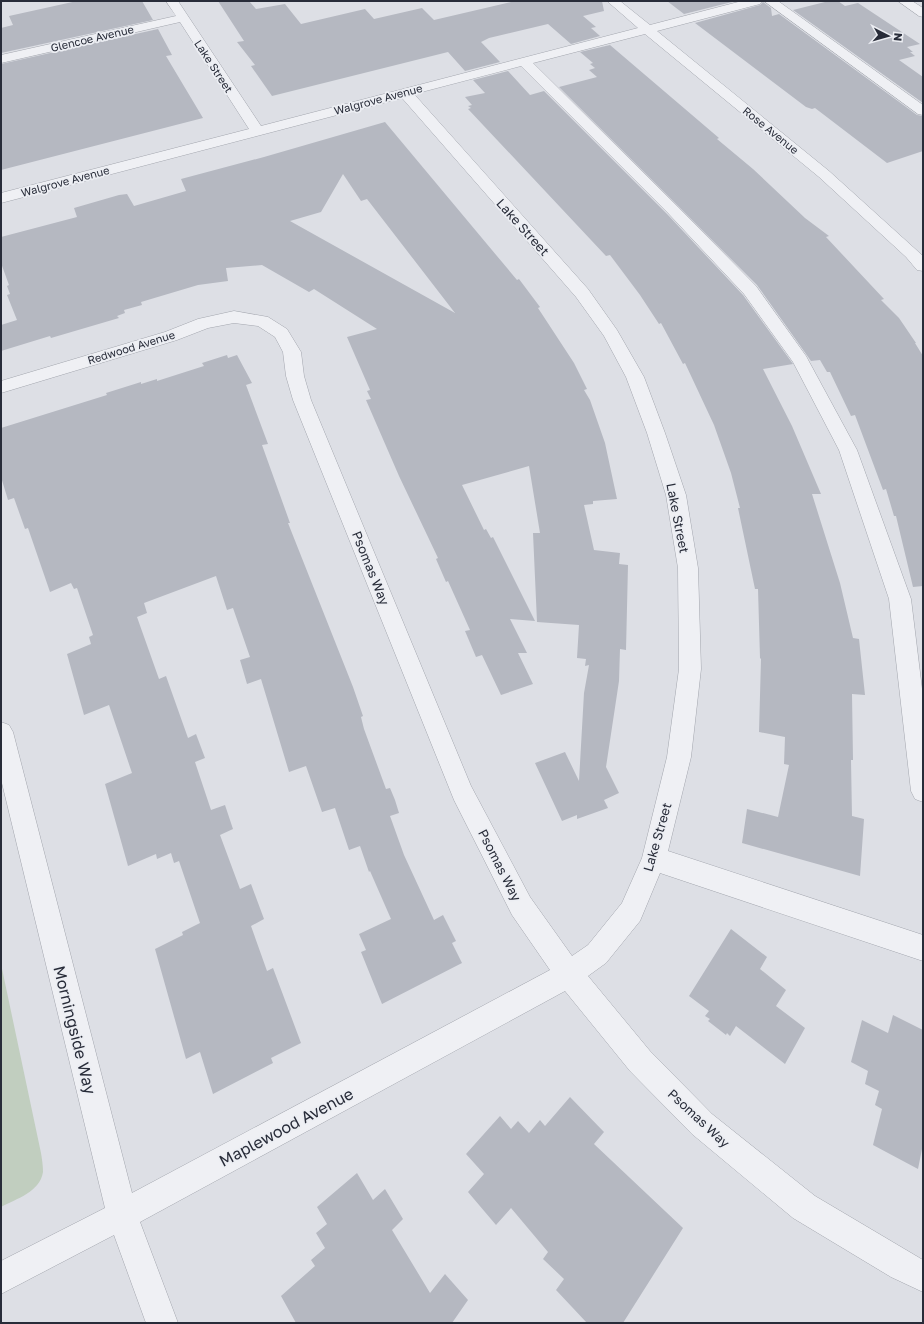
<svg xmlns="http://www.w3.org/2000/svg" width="924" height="1324" font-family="'Golos Text',sans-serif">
<rect width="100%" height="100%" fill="#dddfe5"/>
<!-- green -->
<path fill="#c1cebf" d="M1,964l40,189c1,6 2,13 2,19 -3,20 -27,27 -42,35z"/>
<!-- building -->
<path fill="#b5b8c1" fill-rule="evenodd" d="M77,1h65l11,19 -152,33v-25l12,-3 -4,-9z
M218,1h31l7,8 29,-5 16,20 64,-15 9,10 48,-11 12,12 81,-19h87l2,10 -21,5 13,11 -5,1 9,8 -29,8 -23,-20 -59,14 -8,4 19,20 -35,9 -17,-19 -176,44 -21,-30 4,-1 -18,-23 7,-1z
M667,1h69l-52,13z
M829,1h9l7,5 13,-3 62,41 -13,3 6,5h-3l5,4 -16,4 24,17v26l-130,-93z
M763,2l8,6 1,8 7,-2 138,101 6,1v35l-36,12 -72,-55 -3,1 -6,-2 -111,-84 65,-18z
M158,29l14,26 -6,1 37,62 -202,52v-106z
M610,45l109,93 -2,1 36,30 52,49 24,18 -3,1 58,62 -3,1 18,18 17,25h-1l8,13v230l-10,1 -17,-71h-2l-8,-27 -3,1 -28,-75 -4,1 -21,-44h-3l-7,-12 -9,1 -54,-76 -198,-198 38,-10 -8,-7 6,-2 -5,-4 3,-1 -13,-11z
M508,71l22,24 14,-4 123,123 76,81 50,69 -30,5 29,57 29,68h-9l28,89 13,55 6,1 6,56 -13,-1 1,66h-2l1,56 12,3 -4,57 -118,-33 5,-34 31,8 11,-52 -5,-1 1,-27 -26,-5 2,-73 -1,-1 -2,-69h-3l-17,-81h2l-9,-35 -17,-48 -29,-62 -2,1 -22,-41 -2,1 -19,-29 -30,-40 -4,1 -138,-147 3,-1 -3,-2 4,-1 -7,-8 20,-4 -12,-13z
M385,122l132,158 2,-1 21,28 -2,1 36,55 13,26 -3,1 6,10 15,43 12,56 -24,2v3l-9,1 10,45 26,3 -1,11 9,1 -2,85 -6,-1 -1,32 -13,86 13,26 -15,7 4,8 -31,11v-4l-15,6 -27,-58 30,-11 14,29 5,-88 5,-28 -4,1 1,-7 -9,-1 2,-33 -42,-3 -4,-89h7l-11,-67 -67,19 22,45 2,-1 5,9 2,-1 42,84 -25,-2 17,34h-9l15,31 -32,11 -19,-40 -6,2 -11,-26 5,-1 -22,-49 -2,1 -10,-23 2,-1 -39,-82 -33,-76 5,-1 -4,-8 3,-1 -23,-53 30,-8 -63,-40 -5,3 -47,-27 -36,3 2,13 -30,4 -57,17 1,3 -18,5 1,3 -8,3 2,2 -68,20 -1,-2 -49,15v-26l16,-5 -10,-25 3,-1 -3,-8 2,-1 -8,-22v-26l76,-20 -3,-9 45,-13 8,-1 7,12 52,-15 -5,-12 83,-22zM343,174l18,27 6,-2 88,114 -165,-92 31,-9z
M227,355l1,3 9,-3 15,28 -6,2 22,59 -6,1 28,78h-2l65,164 10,29 -2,1 3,12 22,60 4,-1 5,12 4,13 -9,3 14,39 30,65 9,-5 13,26 -4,2 10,20 -80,41 -21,-52 5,-2 -7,-16 32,-15 -21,-48 -1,1 -9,-26 -11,4 -14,-42 -13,4 -16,-46 -17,6 -28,-93 -14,5 -7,-24 10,-3 -17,-49 -6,2 -11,-34 -72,27 3,10 -10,4 22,62 7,-3 22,62 8,-4 9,24 -10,4 16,48 14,-5 8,24 -13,6 20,54 11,-5 13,35 -13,7 16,45 6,-3 28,75 -30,15 2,5 -60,31 -13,-42 -14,7 -31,-110 28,-14 -1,-3 18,-9 -21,-62 -5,2 -3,-10 -14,6 -1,-5 -28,12 -23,-82 27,-11 -23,-68 -25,10 -17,-61 24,-10 -2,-7 4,-2 -16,-47 -3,1 -3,-6 -21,9 -22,-64 -3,1 -11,-31 -6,2 -7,-23v-49l106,-33 -1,-2 35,-11v2l16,-5v2l47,-15 -2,-3z
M731,929l36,28 -7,12 26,21 -10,16 29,22 -20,36 -49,-38 -6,10 -3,-3 -1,2 -18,-14 2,-2 -5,-3 4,-5 -20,-15z
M893,1015l30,15v114l-5,25 -45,-24 9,-36 -7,-4 4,-14 -14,-7 3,-13 -17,-9 11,-42 26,13z
M570,1097l34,35 -10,12 89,84 -60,95h-36l-31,-33 8,-11 -21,-20 5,-7 -37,-44 -15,17 -28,-33 16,-18 -18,-20 34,-38 11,13 7,-8 11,12 11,-13 5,6z
M357,1173l16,27 12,-11 18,30 -11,11 38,63 15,-19 23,26 -16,23h-156l-15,-27 34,-30 -4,-6 14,-12 -9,-15 11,-9 -10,-17z"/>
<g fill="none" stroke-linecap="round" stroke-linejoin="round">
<defs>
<path id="minor" d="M166,1h12l83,125 377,-98 -31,-27h13l30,24 92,-24h20l-2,3 -103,27 172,140 94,85v15l-6,-1 -11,-13 -87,-80 -174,-143 -112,29 145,144 78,79 50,70 51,94 54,149 12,98v105l-8,-3 -4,-8 -22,-192 -50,-149 -46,-88 -49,-68 -76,-81 -147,-147 -107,28 174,195 29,41 27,47 21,56 21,62 12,73 3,101 -10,88 -23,94 255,84v26l-263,-88 -20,48 -34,42 -18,13 62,75 62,63 103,82 108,64v32l-32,-15 -98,-59 -101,-84 -62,-63 -65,-80 -425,231 38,101h-32l-32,-88 -113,59v-33l104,-53 -104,-429v-57l8,3 4,7 119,461 418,-223 -38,-55 -58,-115 -161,-400 -7,-24 -3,-24 -8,-15 -17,-11 -24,-3 -26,5 -31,12 -176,53v-12l164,-49 33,-13 36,-8 34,6 19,12 14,23 3,24 7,24 160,386 59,111 42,59 16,-11 34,-42 20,-45 25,-101 12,-88 -1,-101 -12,-73 -19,-62 -21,-56 -22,-41 -28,-39 -174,-199 -401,105v-10l248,-64 -69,-107 -179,41v-8l175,-39z
M764,1h14l145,104v10l-5,-1z
M898,1h14l11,7v9l-4,-1z"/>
</defs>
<!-- minor casing -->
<use href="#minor" stroke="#a3a6ae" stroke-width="1"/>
<!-- minor -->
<use href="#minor" fill="#eff0f4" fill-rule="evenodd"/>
</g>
<g text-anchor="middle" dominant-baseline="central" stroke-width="3.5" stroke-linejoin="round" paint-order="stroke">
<!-- far-street labels -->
<g font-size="11" fill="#282c39" stroke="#eceef3">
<text transform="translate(92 38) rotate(-13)">Glencoe Avenue</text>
<text transform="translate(214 66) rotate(57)">Lake Street</text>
<text transform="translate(378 99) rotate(-15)">Walgrove Avenue</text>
<text transform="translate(771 130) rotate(39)">Rose Avenue</text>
<text transform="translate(65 181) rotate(-15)">Walgrove Avenue</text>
<text transform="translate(131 347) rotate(-17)">Redwood Avenue</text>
</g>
<!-- street labels -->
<g font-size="13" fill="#282c39" stroke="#eceef3">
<text transform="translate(523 227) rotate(48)">Lake Street</text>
<text transform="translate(678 518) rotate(79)">Lake Street</text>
<text transform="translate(371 568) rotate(68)">Psomas Way</text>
<text transform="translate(657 837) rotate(-74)">Lake Street</text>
<text transform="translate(500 865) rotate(63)">Psomas Way</text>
<text transform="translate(699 1118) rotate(43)">Psomas Way</text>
</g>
<!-- near-street labels -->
<g font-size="16" fill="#282c39" stroke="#eceef3">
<text transform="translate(75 1030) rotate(76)">Morningside Way</text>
<text transform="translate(286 1127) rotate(-28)">Maplewood Avenue</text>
</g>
</g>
<!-- border -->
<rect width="924" height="1324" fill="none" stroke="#282c39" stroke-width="4"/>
<!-- north arrow -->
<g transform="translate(888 36) rotate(96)" stroke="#eceef3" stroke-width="3" paint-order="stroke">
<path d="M0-3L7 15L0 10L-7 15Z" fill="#282c39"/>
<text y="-6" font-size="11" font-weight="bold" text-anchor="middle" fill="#282c39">N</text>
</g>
</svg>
